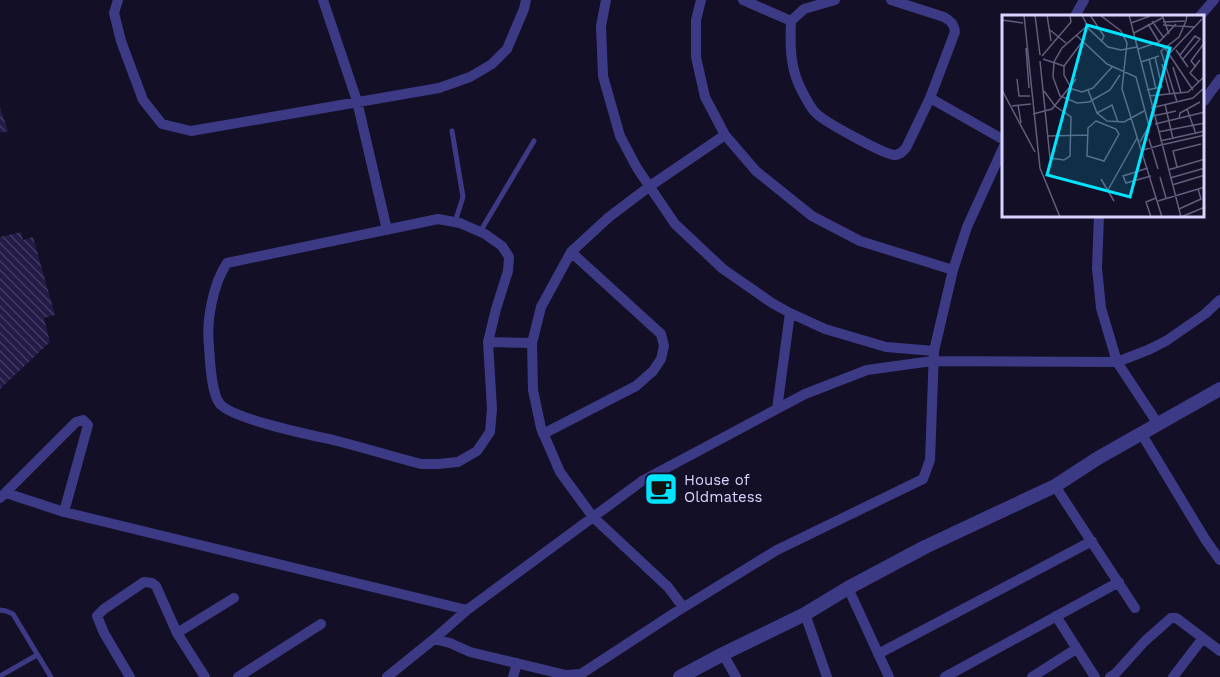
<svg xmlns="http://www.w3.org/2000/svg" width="1220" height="677" font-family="'Work Sans',sans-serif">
<defs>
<pattern id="building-back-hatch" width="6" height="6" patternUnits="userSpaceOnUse" patternTransform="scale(1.5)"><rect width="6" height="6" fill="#241b47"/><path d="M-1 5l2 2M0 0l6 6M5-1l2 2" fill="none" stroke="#433b63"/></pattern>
</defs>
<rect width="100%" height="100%" fill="#130f26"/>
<!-- building -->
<path fill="url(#building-back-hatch)" d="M0,107l8,24 -8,2z
M21,232l2,8 10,-3 22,78 -11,3 6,24 -50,47v-152z"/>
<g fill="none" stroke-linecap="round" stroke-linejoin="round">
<!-- service -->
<path stroke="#3d3a85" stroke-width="5" d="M452,131l11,66 -8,25
M480,232l54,-91
M0,610l6,1 7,3 38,63
M0,676l37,-21"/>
<!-- minor -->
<path stroke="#3d3a85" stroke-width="10" d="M118,0l-4,13 7,28 22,59 19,24 29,7 248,-43 31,-11 22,-13 15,-15 17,-40 2,-9
M323,0l34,101 30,129
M606,0l-5,26 2,50 17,60 17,32 38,56 48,45 49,34 18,10 35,16 61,18 48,4
M701,0l-5,20v37l9,40 20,38 31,36 56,45 48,25 93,29
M743,0l48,21
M835,0l-31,9 -13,12c-1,22 -1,44 8,64 4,8 11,23 17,28 8,9 68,41 78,42 6,0 8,-3 12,-7l24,-50 25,-66c-1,-8 -4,-11 -11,-15l-53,-17
M1075,16l9,-16
M1200,16l14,-16
M930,98l74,42
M1204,101l16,-22
M1099,216l-2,52 4,40 16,54 41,62
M438,219l22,4 25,11 17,12 7,11 -1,14 -12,38 -8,33 4,67 -2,23 -13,19 -19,11 -20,2h-17c-27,-7 -53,-15 -80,-22 -24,-6 -107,-22 -121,-38 -9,-11 -10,-43 -11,-58 -3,-25 4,-62 18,-83z
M488,342l44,1
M777,409l13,-96
M1141,433l64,106 15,21
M543,434l93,-48 17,-15 8,-12 3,-13 -3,-12 -90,-82
M1055,486l80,122
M6,493l58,19 403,98
M0,498l76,-76 7,-2 5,5 -24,87
M848,588l41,89
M683,607l-15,-20 -75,-70 -33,-45 -19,-44 -8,-38 -1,-47 9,-36 30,-55 38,-35 41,-31 75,-51
M805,614l22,63
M1056,616l39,61
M177,633l57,-35
M434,639l16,4 20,9 96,23 15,-1 95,-62 101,-62 146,-71 7,-19 4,-109 19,-81 14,-43 37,-81
M723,654l13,23
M878,654l214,-113
M130,677l-26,-44 -7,-17 7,-7 40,-27 8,1 4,3 21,47 28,44
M238,677l83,-53
M387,677l47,-38 33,-29 175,-129 163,-87 62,-24 65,-9 185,1 31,-12 18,-9 39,-27 15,-14
M513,677l4,-14
M945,677l174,-95
M1032,677l44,-28
M1110,677l5,-3 30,-33 26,-23h5l3,2 41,31
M1173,677l30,-39"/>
<!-- tertiary -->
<path stroke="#3d3a85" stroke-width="14" d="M680,677l43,-23 82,-40 43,-26 77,-41 130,-61 43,-28 122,-69"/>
</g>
<!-- icons -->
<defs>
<symbol id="cafe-square" viewBox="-11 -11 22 22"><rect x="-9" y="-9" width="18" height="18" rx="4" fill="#00e5ff" stroke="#130f26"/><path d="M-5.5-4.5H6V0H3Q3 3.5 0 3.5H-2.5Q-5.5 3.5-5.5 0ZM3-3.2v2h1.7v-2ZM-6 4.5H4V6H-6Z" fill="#111"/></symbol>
</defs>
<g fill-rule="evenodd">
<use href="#cafe-square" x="642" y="470" width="38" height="38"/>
</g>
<g text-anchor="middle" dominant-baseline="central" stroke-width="4.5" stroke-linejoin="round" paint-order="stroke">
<!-- poi labels -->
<g font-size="15" fill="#d9d4ff" stroke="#130f26" text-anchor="start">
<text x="684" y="480">House of<tspan x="684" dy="17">Oldmatess</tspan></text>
</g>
</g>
<!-- overview -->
<g transform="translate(1002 15)">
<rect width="202" height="202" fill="#130f26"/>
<path fill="none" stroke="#625e7d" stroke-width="1.5" d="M22,0l16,153 20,49M33,0l5,40M45,0l4,26M80,0l7,14 19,18 13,3 16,-3M88,0l14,21 -3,6M98,0l21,16 6,12 -5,46 40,128M127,0l52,202M160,0l7,19M0,5l21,3M150,6l12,17M161,7l23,-1 1,-6M129,8l19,-7M146,9l11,18M161,10l31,2M85,11l-25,22 -8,14 -1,15 7,19 17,7 12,-1 21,-12 10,-15M48,15l16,13M132,18l28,-15M74,20l31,29 29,13 13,49 -9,16M24,33l3,40M163,33l28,42M136,34l21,-7 17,-18M174,35l12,17M167,39l33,-35M178,40l15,-19 5,3 -17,20M40,41l29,-34 -1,-7M41,44l21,7M147,44l7,30M38,46l10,97 14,2 6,-4 1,-39 -16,-11 -11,-15M139,47l18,-6M160,49l8,30M171,52l8,26M194,52l-5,-6 14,-19M15,64l2,17h11M197,67l-9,-9 10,-13M68,71l-6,-11v-9l18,-24M67,73l13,4 11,-4 19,-21M0,75l33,62M86,75l9,23 10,8 17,1 20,-11M145,75l15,-3 -7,-30M147,81l39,-4 17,-16M175,87l-16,-51 18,-14 7,-16M163,89l8,35M16,90l3,18M10,91l19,-2M149,93l42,-10 12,-11M185,94l9,25M95,98l15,-8 6,17M31,99l19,-5 24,-30M151,101l23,-5M177,104l1,-6 20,-11M94,106l20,8 3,5 -15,27 -17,-5 1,-28zM153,109l50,-12M156,117l47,-9M46,121l40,-1M147,124l9,30M158,126l45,-10M159,130l44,-10M141,135l18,-5M175,152l-4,-16 28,-7M146,153l-25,8 3,7 25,-7M166,155l37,-11M158,162l6,21M168,163l35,-10M99,164l13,22M170,170l33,-10M106,175l29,-52M156,186l47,-14M177,194l22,-10 -3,-10M149,202l-5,-15 10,-4M179,202l24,-10"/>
<path fill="#00e5ff" fill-opacity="0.15" stroke="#00e5ff" stroke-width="3" d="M85,10l83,23 -40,149 -83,-22z"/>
<rect width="202" height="202" fill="none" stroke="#d9d4ff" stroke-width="3"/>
</g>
</svg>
